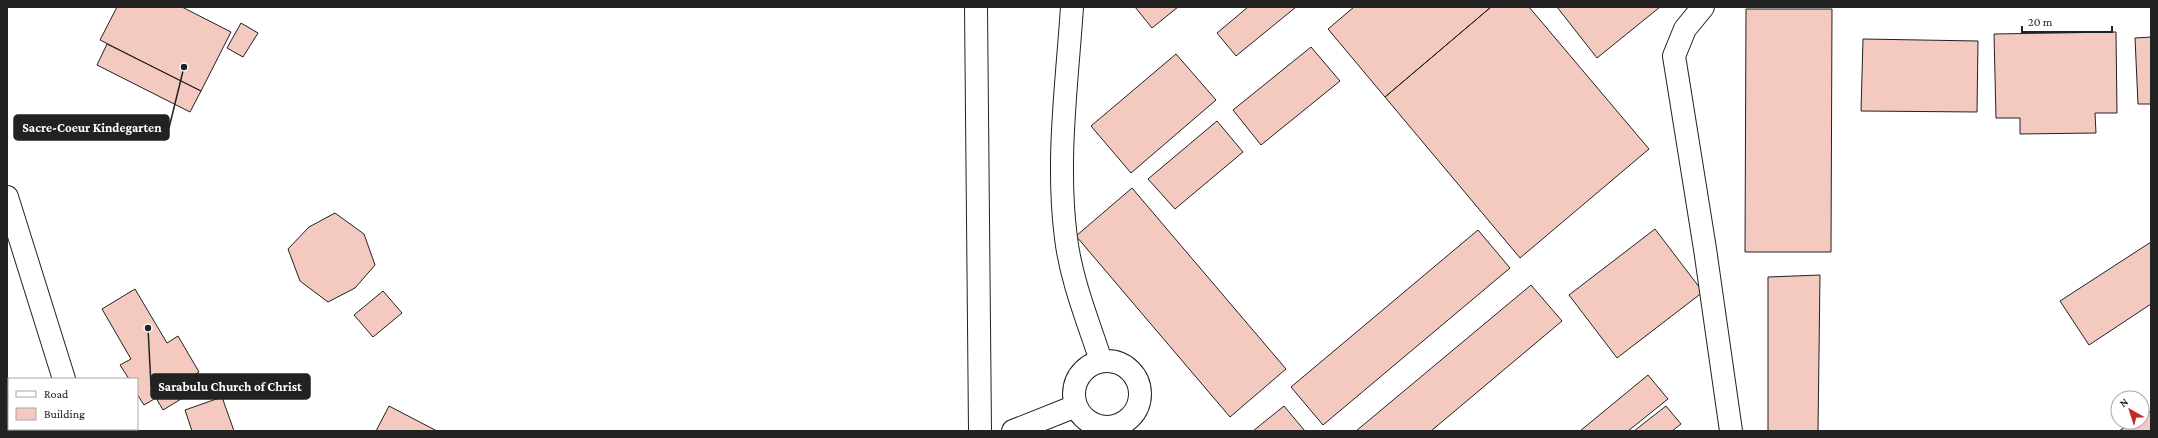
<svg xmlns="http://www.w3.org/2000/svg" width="2158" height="438" font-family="'Crimson Pro',serif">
<rect width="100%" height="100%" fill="#fff"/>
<!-- building -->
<path fill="#f3c9c0" stroke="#222" d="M117,7h65l49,25 -30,59 -101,-51z
M1135,7h43l-26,21z
M1248,7h48l-60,49 -19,-23z
M1354,7h137l-106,90 -57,-68z
M1491,7h38l120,142 -129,109 -135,-161z
M1557,7h103l-63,51z
M1746,9h86l-1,243h-86z
M241,23l17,10 -15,24 -16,-9z
M2116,32l1,81h-22l1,20 -76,1v-16h-24l-2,-84z
M2151,37v67h-13l-3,-66z
M1863,39l115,2 -1,71 -116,-1z
M107,44l94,47 -11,21 -93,-47z
M1311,47l29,34 -79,64 -28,-35z
M1176,54l40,46 -85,73 -40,-47z
M1217,121l26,31 -68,57 -27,-30z
M1132,188l154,181 -56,48 -154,-181z
M335,213l29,21 11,31 -20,23 -27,14 -28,-21 -12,-32 21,-22z
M1655,229l48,63 -86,66 -48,-63z
M1478,230l32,38 -187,157 -32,-38z
M2151,242v62l-62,41 -29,-44z
M1820,275l-2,156h-50v-154z
M1531,285l31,36 -131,110h-75z
M135,289l32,54 11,-7 21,36 -10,6 7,12 -33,20 -7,-12 -12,7 -7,-11v-15h-8l-9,-14 11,-6 -29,-50z
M383,291l19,22 -29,24 -19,-22z
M1648,375l20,24 -40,32h-48z
M222,397l12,34h-42l-7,-21z
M389,406l48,25h-61z
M1284,406l21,25h-52z
M1666,406l15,18 -9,7h-38z
M2151,411v20h-32l14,-9h9v-5z"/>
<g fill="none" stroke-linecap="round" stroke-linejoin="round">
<defs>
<path id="minor" d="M976,7l4,424
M1072,7c-5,76 -16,155 -6,231 5,42 22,83 35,123
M1703,7l-18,22 -11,27 31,193 26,182
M7,197l57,182
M1074 394a33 33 0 1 1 66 0a33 33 0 1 1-66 0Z
M79,429l1,2
M1013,431l63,-25"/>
</defs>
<!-- minor casing -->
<use href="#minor" stroke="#222" stroke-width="24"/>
<!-- minor -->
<use href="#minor" stroke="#fff" stroke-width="22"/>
</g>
<!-- callouts -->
<path fill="none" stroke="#222" stroke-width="1.5" d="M184 67L169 128M148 328L151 386"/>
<g fill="#222" stroke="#fff" stroke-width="1.5">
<circle cx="184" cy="67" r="4"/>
<circle cx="148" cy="328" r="4"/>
</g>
<g fill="#222" stroke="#222" stroke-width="1.5">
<rect x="14" y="115" width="155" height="25" rx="4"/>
<rect x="151" y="374" width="159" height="25" rx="4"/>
</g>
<g font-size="13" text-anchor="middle" font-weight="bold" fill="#fff">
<text x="92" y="132">Sacre-Coeur Kindegarten</text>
<text x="230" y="391">Sarabulu Church of Christ</text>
</g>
<!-- border -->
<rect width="2158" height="438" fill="none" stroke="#222222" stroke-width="16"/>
<!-- legend -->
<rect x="8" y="378" width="130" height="52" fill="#ffffff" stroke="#a7a7a7"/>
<rect x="16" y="391" width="20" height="6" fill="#ffffff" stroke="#a7a7a7"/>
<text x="44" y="398" font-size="12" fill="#222222">Road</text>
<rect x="16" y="408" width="20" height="12" fill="#f3c9c0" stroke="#a7a7a7"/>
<text x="44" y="418" font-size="12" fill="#222222">Building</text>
<!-- north arrow -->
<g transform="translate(2130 410) rotate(321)"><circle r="19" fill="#ffffff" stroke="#a7a7a7"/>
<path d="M0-3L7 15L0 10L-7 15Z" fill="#c62828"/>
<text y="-6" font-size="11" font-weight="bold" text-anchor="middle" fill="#222222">N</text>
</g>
<!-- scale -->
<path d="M2022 26v6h90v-6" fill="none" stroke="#222222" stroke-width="2"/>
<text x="2028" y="26" font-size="12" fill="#222222" stroke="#ffffff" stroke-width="3" paint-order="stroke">20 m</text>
</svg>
